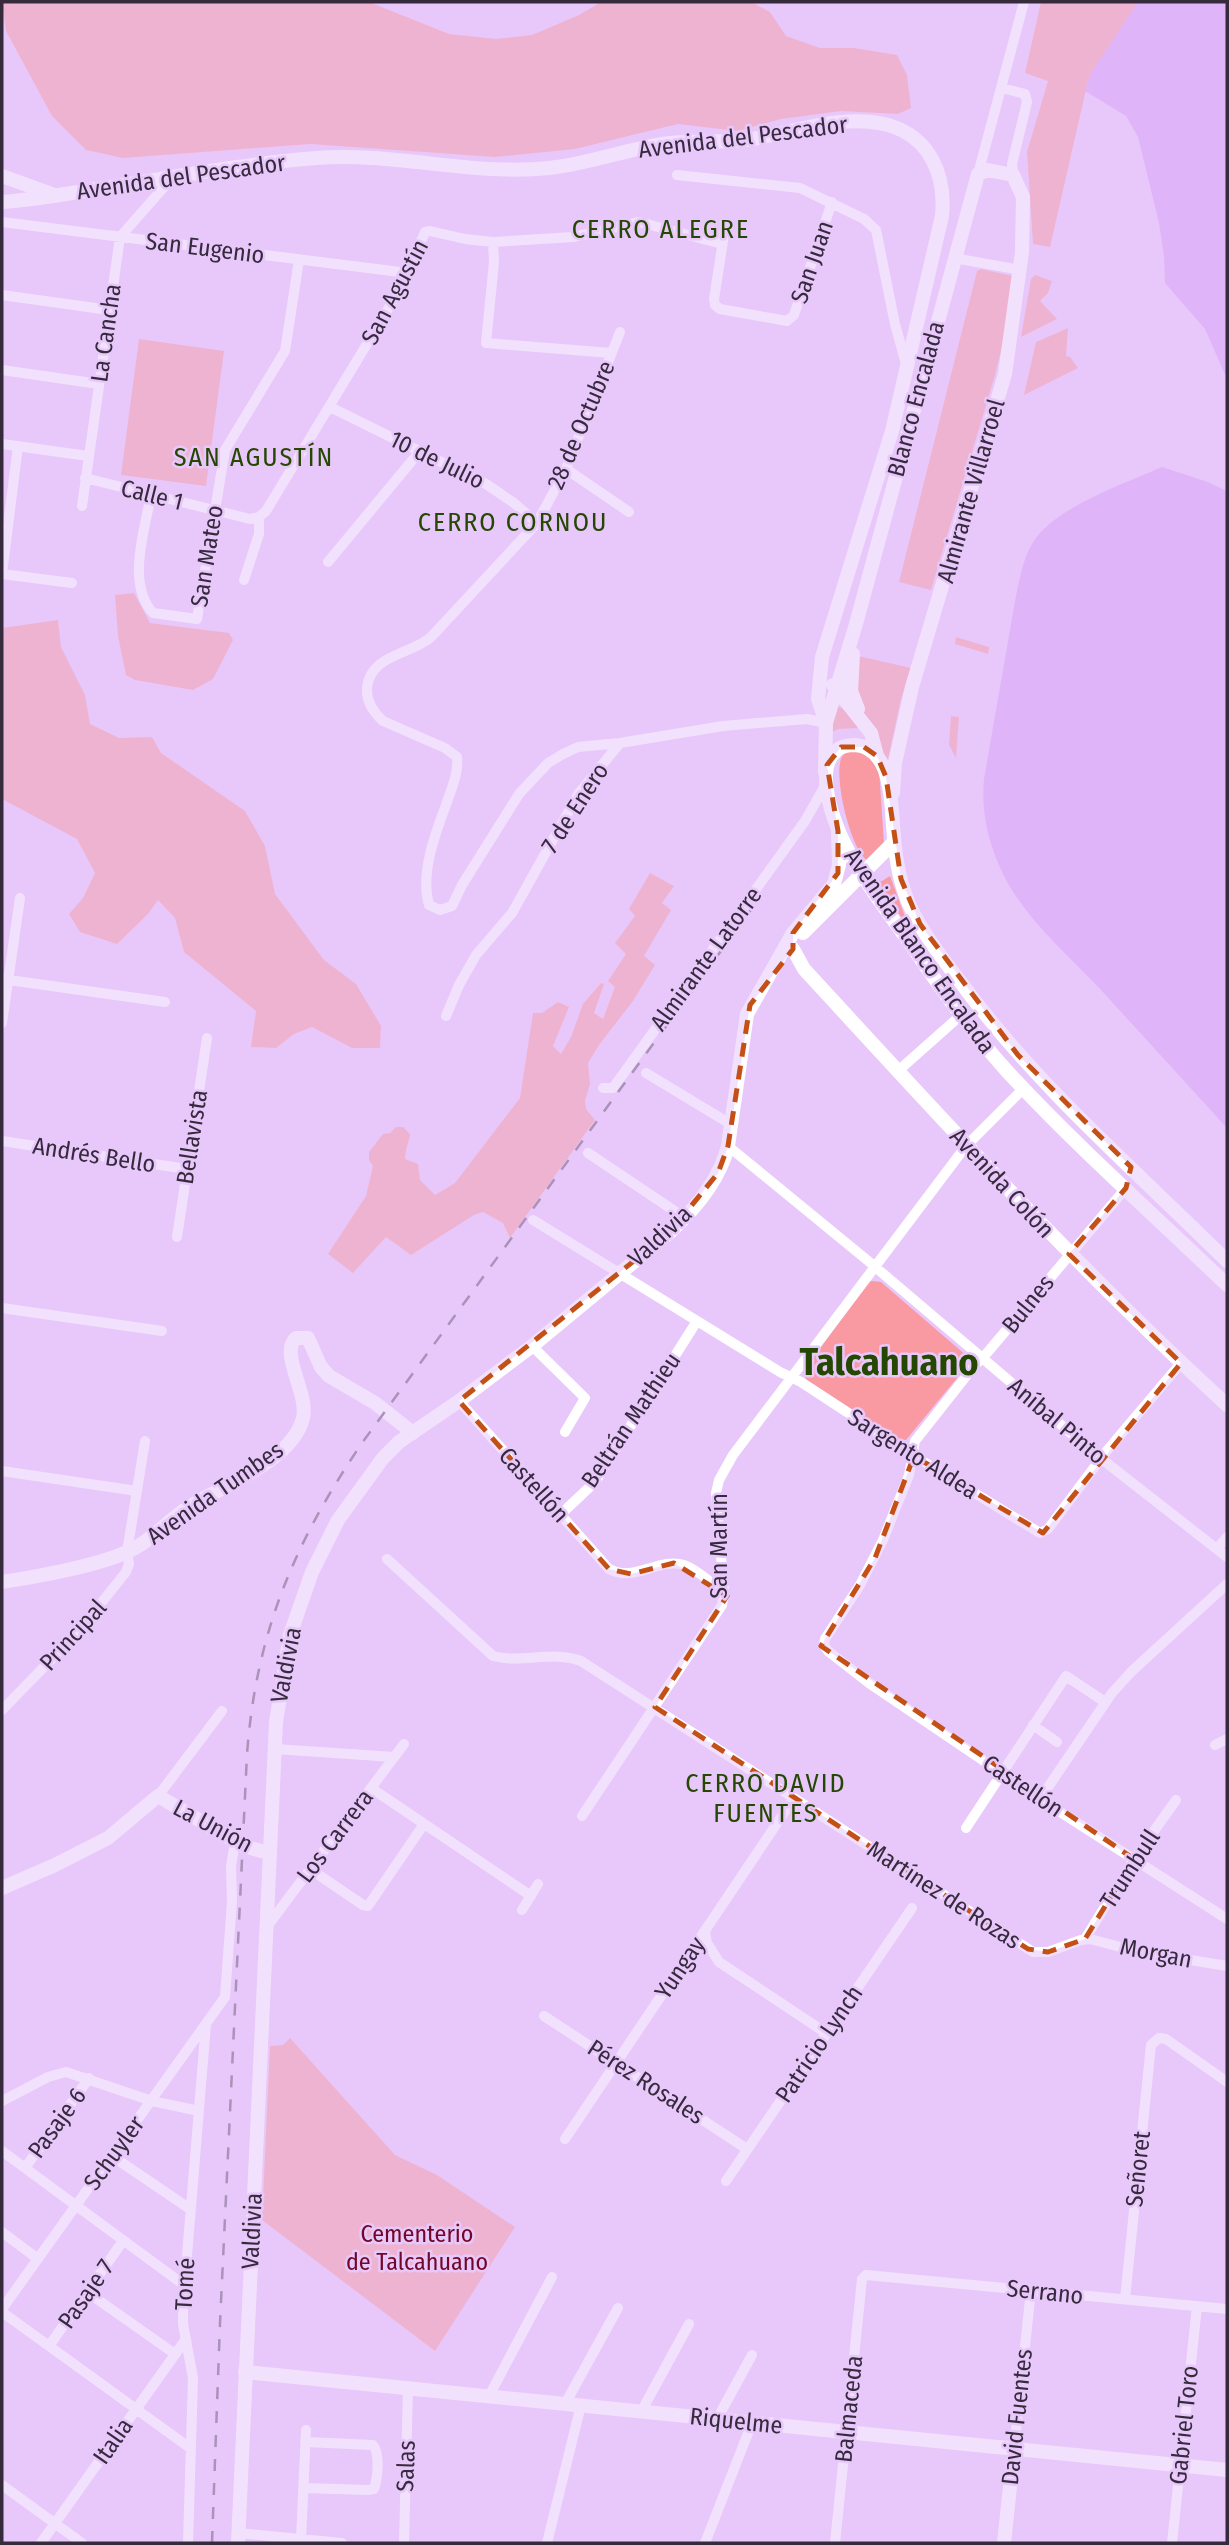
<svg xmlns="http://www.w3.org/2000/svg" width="1229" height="2545" font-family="'Fira Sans Condensed',sans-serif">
<rect width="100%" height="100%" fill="#e8c8fa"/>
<!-- green -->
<path fill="#f999a2" d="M2,2h367l80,32 47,5 36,-4 47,-20 22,-13h150l19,10 16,24 34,12h34l43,7 10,20 4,33 -13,6 -57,-3 -60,8 -44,12 -59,-7 -103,25 -80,8 -185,-13 -187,14 -37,-8 -34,-34 -46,-85z
M1041,2h97l-50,79 -38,166 -17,-3 -6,-92 21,-71 -23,-8z
M981,269l32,7 -7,55 -11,44 -64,215 -32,-8 78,-311z
M1035,275l17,6 -4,12 -8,8 17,18 -36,18 10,-58z
M1068,328l-2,28 4,1 8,11 -54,27 12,-53z
M139,339l85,12 -18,135 -85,-11z
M134,593l16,30 79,10 4,7 -20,39 -20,11 -58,-10 -9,-5 -8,-39 -3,-41z
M58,620l3,27 24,48 5,29 29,14 33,-1 9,16 84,58 20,35 10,48 49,66 32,24 25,42 -1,22h-28l-40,-21 -18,7 -18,14 -25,-1 5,-36 -72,-59 -9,-34 -17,-18 -10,14 -31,30 -37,-12 -11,-18 14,-16 12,-25 -18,-34 -75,-40v-171z
M956,637l33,10 -1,7 -33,-10z
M854,655l57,13 -10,31 -13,60h-2l-27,-55z
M837,706l9,4 12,18 -20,1 -8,4z
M951,716l8,1 -3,41 -7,-13z
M864,750l15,19 5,75 -17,16c-16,-8 -36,-90 -24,-105 6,-6 13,-4 21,-5z
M650,873l24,13 -12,17 9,7 -27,46 11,9 -22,36 -34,44 -11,18 2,21 -5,17 1,8 9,11 -85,118 -7,-15 -20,-11 -9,3 -63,40 -25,-18 -33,36 -25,-19 38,-58 7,-30 -4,-6v-8l14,-18 7,-1 6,-6h7l7,7c-1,10 -5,15 -5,25l13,5 2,16 15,15 20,-12 65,-85 13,-85h9l16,-11 11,5 -16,39 8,8 10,-17 12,-33 18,-21 3,1 -10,29 9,6 12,-32 -7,-6 18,-27 -11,-11 20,-27 -6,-7z
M890,876l14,38 7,12 -2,2 -33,-47h6z
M872,1281l9,1 87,75 -2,10 -60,73 -9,-1 -91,-59 -3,-8 65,-90z
M290,2038l105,117 42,20 78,52 -80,124 -173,-131 8,-174 13,-1z"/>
<!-- water -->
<path fill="#d89bf6" d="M1138,2h89v377l-22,-50 -40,-46 -1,-27 -5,-33 -21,-86 -12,-21 -41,-25 6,-18z
M1162,467l43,14 22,10v637c-42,-46 -84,-92 -126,-138 -34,-36 -77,-72 -99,-118 -14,-30 -21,-60 -18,-93l31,-178c4,-18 7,-40 17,-57 20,-36 92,-60 130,-77z"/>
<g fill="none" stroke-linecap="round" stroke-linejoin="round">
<!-- street -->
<path stroke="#fff" stroke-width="10" d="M1002,88l23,6 2,8 -15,62 1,11
M978,174l46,-172
M677,175l123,13 64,31 12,11 19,94 11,40
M2,222l406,51
M725,228l-11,71 1,6 5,4 67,12 7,-6 38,-113
M493,242l1,20 -8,81 125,10
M954,258l67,12
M2,295l107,15
M620,332l-54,137 -29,54 -105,113c-20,19 -62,18 -65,52 -1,14 6,24 16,33l62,27 12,9c2,17 -6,32 -11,48 -11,29 -26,69 -17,100l11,5 12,-4 10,-21 57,-91 29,-31 15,-9 15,-7 42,-4 103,-17 84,-7 19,4
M2,370l97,14
M330,407l156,77 28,19 23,20
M2,444l86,12
M566,469l63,43
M85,478l165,41 9,-2
M151,494c-6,36 -25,89 2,119l44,6 28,-169 60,-99 14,-91
M82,506l38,-269 52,-59
M328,562l92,-111
M2,574l16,-128
M2,574l70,9
M244,580l15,-46v-17l7,-6 136,-225 23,-54 5,-1 35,8 28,3 80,-5 66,-15 83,22
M2,979l163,23
M446,1016l13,-31 17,-30 36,-42 67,-120 41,-50
M2,1023l18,-125
M898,1071l63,-56
M646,1073l86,52
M603,1088h10l192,-267 21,-37
M2,1141l185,28
M728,1146l139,114 227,193 133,104
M588,1153l97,65
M1126,1188l-139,165 -12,12 -60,76 -6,34 -26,65 -23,45 -35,54 -1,6 4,6 41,32 171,116 187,120
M533,1220l247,152 21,10 110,72 129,79 8,-4 57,-76 76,-90
M177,1237l30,-199
M2,1308l160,23
M532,1346l53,52 -20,34
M459,1401l150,168c26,14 49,-12 75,-4 14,5 28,19 40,28
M2,1471l135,20
M560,1515l35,-33 102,-161
M1217,1549l10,-12
M387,1559l106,97c29,8 60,-6 88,5l452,291h15l33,-12 9,-1 45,12 92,15
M2,1710l76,-78 48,-60 3,-8 -2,-12 18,-111
M1033,1725l24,17
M1215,1745l12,-6
M275,1749l119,8
M371,1788l160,108
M158,1796l64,-85
M1040,1799l72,-106 20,-22 95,-87
M582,1816l140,-211 2,-12 -8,-100 3,-13 14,-25 233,-309 58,-58
M966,1828l100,-152 39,26
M310,1869l53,36 5,1 56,-82
M522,1910l16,-26
M266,1928l138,-184
M705,1931l2,12 12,19 107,71
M1085,1939l49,-80 42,-59
M544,2016l203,133
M2,2101l46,-24 18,-5 86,29 47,10
M565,2139l229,-341
M2,2151l182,134
M112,2156l78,53
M25,2168l64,-90
M726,2181l186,-273
M2,2232l36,27
M87,2292l88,62
M1125,2299l26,-254 8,-7 7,1 61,43
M2,2309l223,-312 7,-96 -1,-35 4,-24
M2,2312l188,136
M49,2346l74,-105
M489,2396l63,-119
M565,2404l53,-96
M641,2412l48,-88
M717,2419l35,-64
M1014,2449l17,-159
M2,2485l80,58
M304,2488l64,2 6,-1c4,-12 6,-35 -1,-44l-67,-3
M238,2533l104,10
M301,2539l5,-109
M41,2543l145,-204
M188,2543l5,-165 -10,-54v-20l23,-280
M404,2543l4,-155
M547,2543l34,-138
M705,2543l47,-120
M835,2543l27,-264 4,-4 361,34
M1172,2543l25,-237"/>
<!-- secondary -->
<path stroke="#fff" stroke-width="14" d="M2,176l50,18
M2,202c31,-2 63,-8 94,-13 73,-11 147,-25 220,-31 79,-6 154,18 233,10 39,-4 75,-18 113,-24 30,-5 60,0 90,-5 43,-7 92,-26 136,-14 42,12 58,50 54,91l-50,215 -70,226 -4,42 8,24
M853,654l-2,37 7,18
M833,685l38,48 6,23
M825,772l1,-49 30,-99 122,-450 10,-4 25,5 10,22 -1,55 -17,122 -93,313 -17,76 -2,30
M793,949l11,20c137,149 273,299 423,436
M2,1582c37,-6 91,-15 125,-30 23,-10 39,-30 60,-44 34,-22 105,-46 116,-90 6,-24 -24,-65 -7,-80h12l13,29 8,9 46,27 38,30
M2,1888l53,-23 53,-27 50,-42 85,50 26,7
M245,2372l982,98
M1004,2543l10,-94"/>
<!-- primary -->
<path stroke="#fff" stroke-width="14" d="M803,933l91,-91
M1227,1261c-91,-90 -189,-174 -265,-277 -19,-25 -40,-51 -53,-80 -13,-30 -15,-62 -17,-94 -2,-24 -6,-63 -37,-65 -7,0 -14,1 -19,6 -23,19 -1,74 10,96 16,32 40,62 61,92 31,45 62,90 99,131 69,75 147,144 221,215
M238,2543l38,-821 14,-87 22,-63 26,-52 45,-62 16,-16 60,-41 73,-55 138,-114c25,-23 50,-53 58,-86l19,-132 46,-81 41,-49 5,-19 -1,-34"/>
<!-- rail -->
<path stroke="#61506a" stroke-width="2.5" stroke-dasharray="12 12" stroke-linecap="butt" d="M212,2543l8,-220 27,-569c9,-121 47,-211 115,-311l394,-540"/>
</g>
<!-- marked area -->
<path d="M0 0H1229V2545H0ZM841,747h23l13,9 9,21 15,102 19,45 98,131 113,112 -5,21 -57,66 112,109 -138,170 -129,-77 -39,102 -54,88 313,213 -49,80 -37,13 -20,-3 -373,-242 72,-111 -53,-33 -43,11 -22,-5 -150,-168 211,-169 48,-59 10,-27 22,-141 43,-56v-16l45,-60v-42l-11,-66z" fill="#e8c8fa" fill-opacity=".55" fill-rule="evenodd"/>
<path fill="none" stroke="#c45016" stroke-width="5" stroke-dasharray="14 9" stroke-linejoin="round" d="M841,747h23l13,9 9,21 15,102 19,45 98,131 113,112 -5,21 -57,66 112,109 -138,170 -129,-77 -39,102 -54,88 313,213 -49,80 -37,13 -20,-3 -373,-242 72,-111 -53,-33 -43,11 -22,-5 -150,-168 211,-169 48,-59 10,-27 22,-141 43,-56v-16l45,-60v-42l-11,-66z"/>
<g text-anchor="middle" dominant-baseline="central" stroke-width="5" stroke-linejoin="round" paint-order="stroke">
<!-- street labels -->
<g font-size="24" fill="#362a3d" stroke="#e8c8fa">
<text transform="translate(743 137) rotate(-7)">Avenida del Pescador</text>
<text transform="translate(181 177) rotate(-8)">Avenida del Pescador</text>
<text transform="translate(205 248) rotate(7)">San Eugenio</text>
<text transform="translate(812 262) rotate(-71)">San Juan</text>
<text transform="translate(395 292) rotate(-62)">San Agustín</text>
<text transform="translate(106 333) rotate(-82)">La Cancha</text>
<text transform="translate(916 399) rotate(-75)">Blanco Encalada</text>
<text transform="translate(581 425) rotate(-67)">28 de Octubre</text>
<text transform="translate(437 460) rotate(26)">10 de Julio</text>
<text transform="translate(971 491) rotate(-74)">Almirante Villarroel</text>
<text transform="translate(152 495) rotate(14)">Calle 1</text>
<text transform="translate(207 556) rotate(-81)">San Mateo</text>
<text transform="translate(575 808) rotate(-57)">7 de Enero</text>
<text transform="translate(920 951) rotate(55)">Avenida Blanco Encalada</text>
<text transform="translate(706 959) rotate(-54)">Almirante Latorre</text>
<text transform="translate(192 1137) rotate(-81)">Bellavista</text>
<text transform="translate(94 1155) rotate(9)">Andrés Bello</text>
<text transform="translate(1002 1183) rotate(47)">Avenida Colón</text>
<text transform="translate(660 1236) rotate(-43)">Valdivia</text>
<text transform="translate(1028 1304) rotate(-51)">Bulnes</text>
<text transform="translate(631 1420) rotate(-56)">Beltrán Mathieu</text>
<text transform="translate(1057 1421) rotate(40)">Aníbal Pinto</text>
<text transform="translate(913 1454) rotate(32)">Sargento Aldea</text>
<text transform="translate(534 1485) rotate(48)">Castellón</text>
<text transform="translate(215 1493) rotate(-35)">Avenida Tumbes</text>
<text transform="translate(719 1546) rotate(-90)">San Martín</text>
<text transform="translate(73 1635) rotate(-48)">Principal</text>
<text transform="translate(286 1665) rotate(-79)">Valdivia</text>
<text transform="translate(1023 1786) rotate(34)">Castellón</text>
<text transform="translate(213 1826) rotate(28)">La Unión</text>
<text transform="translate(335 1836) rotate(-53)">Los Carrera</text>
<text transform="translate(1130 1869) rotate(-57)">Trumbull</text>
<text transform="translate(944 1895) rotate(33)">Martínez de Rozas</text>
<text transform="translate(1156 1953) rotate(11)">Morgan</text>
<text transform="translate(680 1968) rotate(-56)">Yungay</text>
<text transform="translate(819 2044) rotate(-56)">Patricio Lynch</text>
<text transform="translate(646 2082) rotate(33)">Pérez Rosales</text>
<text transform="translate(57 2123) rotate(-54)">Pasaje 6</text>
<text transform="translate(114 2153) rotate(-54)">Schuyler</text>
<text transform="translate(1138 2169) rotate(-84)">Señoret</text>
<text transform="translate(252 2231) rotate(-87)">Valdivia</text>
<text transform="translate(185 2284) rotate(-87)">Tomé</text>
<text transform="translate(1045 2292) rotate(6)">Serrano</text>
<text transform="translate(86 2294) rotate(-55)">Pasaje 7</text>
<text transform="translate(849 2409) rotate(-84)">Balmaceda</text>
<text transform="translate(1017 2417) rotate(-84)">David Fuentes</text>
<text transform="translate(736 2421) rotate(6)">Riquelme</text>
<text transform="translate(1184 2425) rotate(-84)">Gabriel Toro</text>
<text transform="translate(113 2441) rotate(-55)">Italia</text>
<text transform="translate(406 2466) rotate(-88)">Salas</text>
</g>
<!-- park labels -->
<g font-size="24" fill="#720626" stroke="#e8c8fa">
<text x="417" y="2234">Cementerio<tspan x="417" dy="28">de Talcahuano</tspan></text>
</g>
<!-- neighbourhood labels -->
<g font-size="26" letter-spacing="2" fill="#244702" stroke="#e8c8fa">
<text x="661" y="229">CERRO ALEGRE</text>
<text x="254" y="457">SAN AGUSTÍN</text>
<text x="513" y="522">CERRO CORNOU</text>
<text x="766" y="1783">CERRO DAVID<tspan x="766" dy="30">FUENTES</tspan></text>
</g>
<!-- town labels -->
<g font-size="38" font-weight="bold" fill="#244702" stroke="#e8c8fa">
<text x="889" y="1362">Talcahuano</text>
</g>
</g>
<!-- border -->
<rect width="1229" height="2545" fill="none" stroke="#362a3d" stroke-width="7"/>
</svg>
